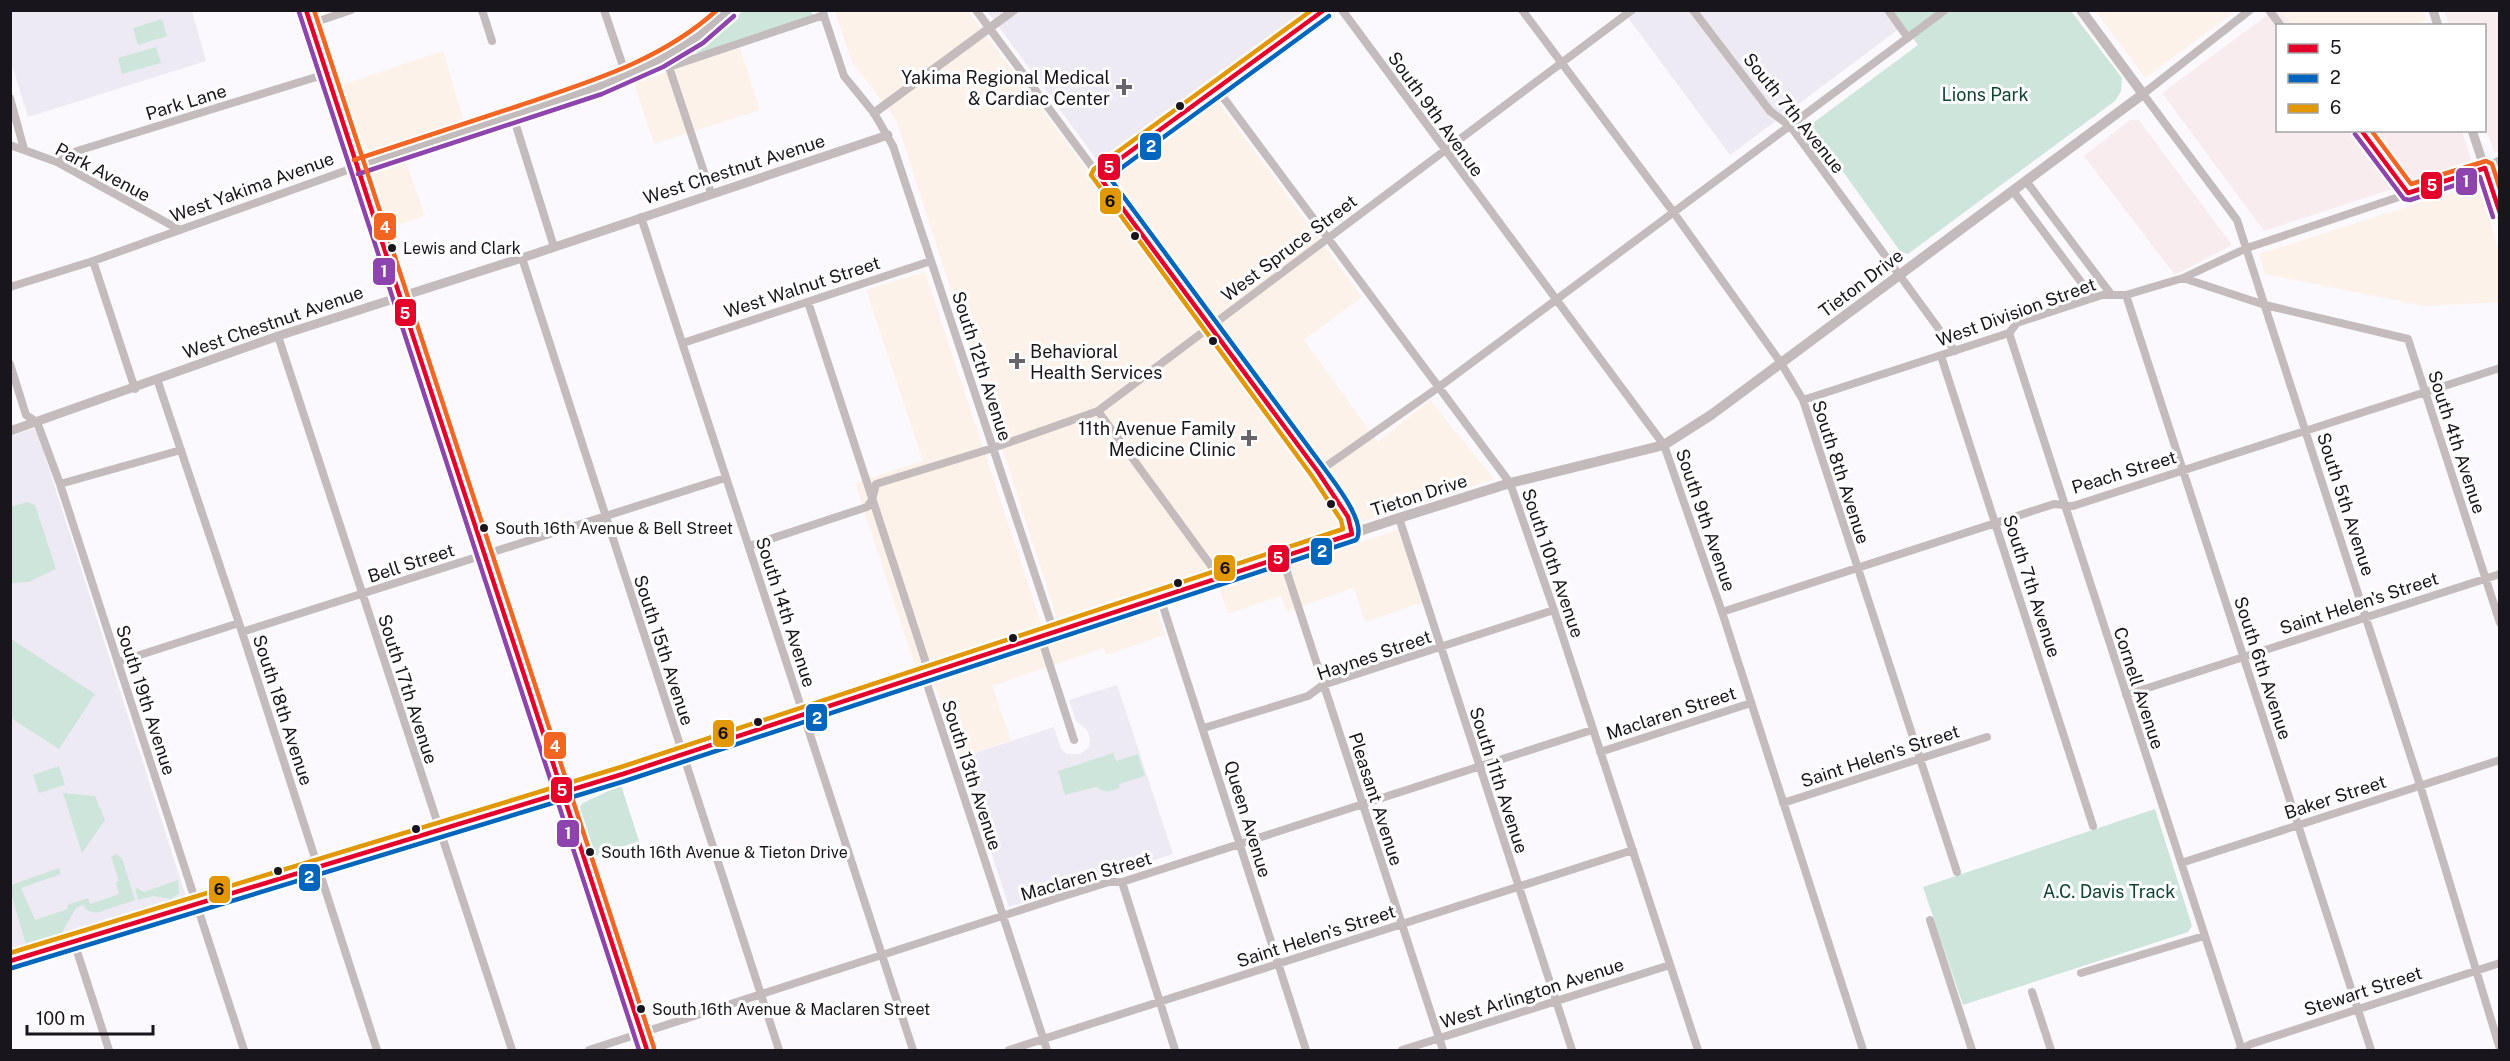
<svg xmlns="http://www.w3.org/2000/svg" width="2510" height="1061" font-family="'Public Sans',sans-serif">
<rect width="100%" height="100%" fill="#fbf9fd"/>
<!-- commercial -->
<path fill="#fcf2ea" d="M835,11h133l129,172 119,-84 146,198 -58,43 74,102 52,-42 64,79 -436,142 -162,-501 -44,-58z
M2096,11h140l-91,67z
M2280,11h143l4,8 -9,6h-125z
M740,48l20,62 -106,34 -20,-61z
M443,51l21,70 -94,29 -9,-8 -19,-57z
M405,159l20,57 -40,13 -15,-55 6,-6z
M2472,186l9,5 18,60v51l-74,4 -160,-32 -6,-20z
M925,272l117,354 -127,40 -60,-183 68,-22 -57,-171z
M1406,527l24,73 -65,22 -11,-34 -67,23 -6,-15 -53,18 -8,-24z
M1156,607l9,28 -59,20 -2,-7 -112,38 19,54 -51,18 -26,-75z"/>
<!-- industrial -->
<path fill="#f8ecef" d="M2273,11h7l13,14 -15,1v104l184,1 9,28 -5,6 -202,66 -102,-138z
M2444,11h55v140l-5,1 -9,-27 -1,-99 -35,-1z
M2138,119l94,126 -57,30 -91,-119 46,-36z"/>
<!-- built -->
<path fill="#eeeaf3" d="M10,11h182l14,50 -178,56 -17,-55z
M987,11h321l-208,153z
M1623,11h262l14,18 -169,126z
M36,428l150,469 -175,52v-513z
M1117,685l56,169 -164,53 -49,-149 94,-31 7,22 6,5h13l9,-6 1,-9 -3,-9 -11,-9 -7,-21z"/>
<!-- green -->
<path fill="#cde5db" d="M743,11h68l2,5 -114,38 -4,-3z
M1893,11h178l51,67 -1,13 -6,10 -207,153 -8,-3 -87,-121v-7l105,-78z
M162,19l5,17 -29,9 -5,-17z
M156,47l5,16 -39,11 -4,-16z
M27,502l8,3 21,64 -27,13 -18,1v-76z
M11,639l84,55 -36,55 -48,-31z
M1113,753l3,8 22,-7 7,22 -26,8 1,4 -13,4 -12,-5 -30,8 -7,-24z
M59,766l6,19 -26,8 -6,-18z
M621,785l18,56 -47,16 -14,-48 5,-6z
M63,793l32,3 10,24 -23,33z
M2155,809l37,117 -4,6 -225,73 -40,-118z
M116,854l6,4 13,42 -39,13 -10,-3 -3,-5 -7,3 -15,26 -35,11 -15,-52v-8l48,-17 2,6 -40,14 14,32 33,-11 -1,-4 21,-7 2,6 29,-10 -3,-12 3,-1 -8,-24z
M178,880l1,13 -8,6 -18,-3 -15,4 -3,-13 9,5z"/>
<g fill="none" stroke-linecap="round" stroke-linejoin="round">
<!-- minor -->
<path stroke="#c4bbbc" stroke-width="8" d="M482,10l10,31
M604,10l22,65
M822,10l22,66 30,37 19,33 161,486 -11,12 31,96
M976,10l342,462 30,45 4,17
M1342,10l322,435 58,167 141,438
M1522,10l152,203 107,150 22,37 154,472
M1693,10l77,101 21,16 164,224
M1888,10l20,28
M2250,10l-107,84 94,126 183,565 80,264
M2269,10l12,16
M310,24l41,-14
M669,67l155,-52
M669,67l42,126
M1217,89l293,394 44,127 144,440
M10,98l14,51
M513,116l41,131
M2361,130l47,63
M10,145l47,17 123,68
M57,162l20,-11 249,-77
M2026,181l84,112
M2013,191l80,107
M641,217l272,833
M522,258l257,792
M93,261l42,128
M2183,278l82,27 143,34 92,284
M10,287l83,-26 263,-94
M2126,295l245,755
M808,302l117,358 3,27 119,363
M2009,333l233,717
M278,336l234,714
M683,343l248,-82
M1941,356l152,470
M10,364l16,51 11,7 23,62 184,566
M157,379l85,253 135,418
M1803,400l206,-67 8,-10 85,-28h24l57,-17 64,-30 238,-80 15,-8
M1098,411l122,167
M1318,472l121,-85 506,-377
M60,484l121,-34
M1399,518l173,532
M749,546l118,-39 5,-7 4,-16 117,-36 105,-37 534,-401
M1282,557l161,493
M1160,597l146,453
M1722,612l332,-108 19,2 427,-138
M242,632l483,-154
M118,662l121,-39
M2126,695l374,-121
M1204,728l104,-32 15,-11 231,-75
M1600,752l151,-49
M1783,803l204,-66
M2181,863l319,-103
M1122,882l53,168
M1930,920l42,130
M74,942l35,108
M2081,973l123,-37
M2032,992l19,58
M589,1050l475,-154 45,-14h13l470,-152
M1009,1050l624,-200
M1402,1050l268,-85
M2239,1050l12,-6 249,-81"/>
<!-- tertiary -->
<path stroke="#c4bbbc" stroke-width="9" d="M2433,10l5,16
M874,113l140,-103
M2472,130l28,85
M1098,175l227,-165
M10,431l268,-95 244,-78 366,-123"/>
<!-- secondary -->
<path stroke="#c3babc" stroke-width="10" d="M356,167l243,-80 60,-26 40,-24 30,-27
M10,961l613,-187 776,-256 111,-35 154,-38 47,-30 432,-321 -62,-84"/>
<!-- primary -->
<path stroke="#bbb3b6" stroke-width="12" d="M306,10l341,1040"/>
<defs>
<path id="bus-1" d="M306,10l341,1040
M2361,130l47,63 77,-25 15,45
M10,961l613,-187 729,-240 -4,-17 -30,-45 -220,-297 226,-165"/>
<path id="bus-2" d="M12,968l613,-187 731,-241c12,-16 -22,-58 -32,-72l-215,-291 220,-161"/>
<path id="bus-3" d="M10,953l611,-186 722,-238 -2,-9 -29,-44 -221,-301 3,-6 218,-159"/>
<path id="bus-4" d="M299,12l340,1038
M2355,134l49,65 6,1 70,-23 13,40
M358,174l244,-80 61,-27 40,-24 31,-27"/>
<path id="bus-5" d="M314,10l340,1038
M2371,130l40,54 75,-23 6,3 8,25
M354,160c54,-18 109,-36 164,-54 71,-24 143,-45 199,-96"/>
</defs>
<!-- bus-1 casing -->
<use href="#bus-1" stroke="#fff" stroke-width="9"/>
<!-- bus-2 casing -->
<use href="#bus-2" stroke="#fff" stroke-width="9"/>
<!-- bus-3 casing -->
<use href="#bus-3" stroke="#fff" stroke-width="9"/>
<!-- bus-4 casing -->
<use href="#bus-4" stroke="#fff" stroke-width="9"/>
<!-- bus-5 casing -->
<use href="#bus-5" stroke="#fff" stroke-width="9"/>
<!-- bus-1 -->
<use href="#bus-1" stroke="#e4002b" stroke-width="4.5"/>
<!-- bus-2 -->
<use href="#bus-2" stroke="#0065bd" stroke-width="4.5"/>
<!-- bus-3 -->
<use href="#bus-3" stroke="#e19803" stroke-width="4.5"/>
<!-- bus-4 -->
<use href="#bus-4" stroke="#8e44ad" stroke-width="4.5"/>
<!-- bus-5 -->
<use href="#bus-5" stroke="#f26522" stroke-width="4.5"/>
</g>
<!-- markers -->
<g fill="#67656b" stroke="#fff" stroke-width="2">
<path d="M1121 78h6v6h6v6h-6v6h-6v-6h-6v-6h6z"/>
<path d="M1014 352h6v6h6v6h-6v6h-6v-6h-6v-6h6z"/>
<path d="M1246 429h6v6h6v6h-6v6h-6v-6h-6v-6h6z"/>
</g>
<g fill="#18161c" stroke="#fff" stroke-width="2">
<circle cx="1180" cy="106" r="5"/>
<circle cx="1135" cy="236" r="5"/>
<circle cx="392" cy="248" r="5"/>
<circle cx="1213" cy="341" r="5"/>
<circle cx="1331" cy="504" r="5"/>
<circle cx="484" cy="528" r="5"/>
<circle cx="1178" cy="583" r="5"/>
<circle cx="1013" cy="638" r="5"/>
<circle cx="758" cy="722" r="5"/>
<circle cx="416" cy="829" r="5"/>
<circle cx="590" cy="852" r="5"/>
<circle cx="278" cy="871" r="5"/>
<circle cx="641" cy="1009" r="5"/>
</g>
<g text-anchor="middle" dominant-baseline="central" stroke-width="6" stroke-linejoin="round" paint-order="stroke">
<!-- bus labels -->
<g font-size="16" fill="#18161c" stroke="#fff" text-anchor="start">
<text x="403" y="248">Lewis and Clark</text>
<text x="495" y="528">South 16th Avenue &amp; Bell Street</text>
<text x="601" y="852">South 16th Avenue &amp; Tieton Drive</text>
<text x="652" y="1009">South 16th Avenue &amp; Maclaren Street</text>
</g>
<!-- poi labels -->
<g font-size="18" fill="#18161c" stroke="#fff" text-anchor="end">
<text x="1110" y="77">Yakima Regional Medical<tspan x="1110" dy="21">&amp; Cardiac Center</tspan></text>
<text x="1030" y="351" text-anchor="start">Behavioral<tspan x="1030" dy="21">Health Services</tspan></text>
<text x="1236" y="428">11th Avenue Family<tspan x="1236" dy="21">Medicine Clinic</tspan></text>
</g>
<!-- park labels -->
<g font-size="18" fill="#114532" stroke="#fff">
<text x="1985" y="94">Lions Park</text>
<text x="2109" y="891">A.C. Davis Track</text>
</g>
<!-- street labels -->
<g font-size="18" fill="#18161c" stroke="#fff">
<text transform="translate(186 102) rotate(-17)">Park Lane</text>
<text transform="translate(1794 113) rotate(51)">South 7th Avenue</text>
<text transform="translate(1436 114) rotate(54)">South 9th Avenue</text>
<text transform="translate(734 169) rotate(-18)">West Chestnut Avenue</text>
<text transform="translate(103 172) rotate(28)">Park Avenue</text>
<text transform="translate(252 187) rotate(-20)">West Yakima Avenue</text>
<text transform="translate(1289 248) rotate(-37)">West Spruce Street</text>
<text transform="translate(1861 283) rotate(-37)">Tieton Drive</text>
<text transform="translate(802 287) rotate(-18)">West Walnut Street</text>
<text transform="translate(2016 312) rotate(-20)">West Division Street</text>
<text transform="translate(273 322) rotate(-19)">West Chestnut Avenue</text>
<text transform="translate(982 366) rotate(72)">South 12th Avenue</text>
<text transform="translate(2457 442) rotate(72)">South 4th Avenue</text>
<text transform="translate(1841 472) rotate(72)">South 8th Avenue</text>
<text transform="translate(2124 472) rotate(-17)">Peach Street</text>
<text transform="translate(1419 495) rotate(-18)">Tieton Drive</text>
<text transform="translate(2346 504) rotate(72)">South 5th Avenue</text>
<text transform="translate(1706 520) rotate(71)">South 9th Avenue</text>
<text transform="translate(411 563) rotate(-18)">Bell Street</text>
<text transform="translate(1553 563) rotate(71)">South 10th Avenue</text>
<text transform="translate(2032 586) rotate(72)">South 7th Avenue</text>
<text transform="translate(2359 603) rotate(-18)">Saint Helen's Street</text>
<text transform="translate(786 612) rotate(72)">South 14th Avenue</text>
<text transform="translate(664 650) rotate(72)">South 15th Avenue</text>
<text transform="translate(1374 655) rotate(-19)">Haynes Street</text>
<text transform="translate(2263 668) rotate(72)">South 6th Avenue</text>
<text transform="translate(2139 688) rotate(72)">Cornell Avenue</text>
<text transform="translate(408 689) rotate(72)">South 17th Avenue</text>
<text transform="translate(146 700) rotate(72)">South 19th Avenue</text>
<text transform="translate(283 710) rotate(72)">South 18th Avenue</text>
<text transform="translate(1671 713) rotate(-18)">Maclaren Street</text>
<text transform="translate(1880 756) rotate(-18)">Saint Helen's Street</text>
<text transform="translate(972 775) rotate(72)">South 13th Avenue</text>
<text transform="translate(1499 780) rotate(72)">South 11th Avenue</text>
<text transform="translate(2335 797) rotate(-18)">Baker Street</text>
<text transform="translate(1376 799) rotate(72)">Pleasant Avenue</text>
<text transform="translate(1248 819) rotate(73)">Queen Avenue</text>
<text transform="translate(1086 876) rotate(-16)">Maclaren Street</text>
<text transform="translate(1316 936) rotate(-18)">Saint Helen's Street</text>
<text transform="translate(2363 991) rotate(-18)">Stewart Street</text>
<text transform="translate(1532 993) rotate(-18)">West Arlington Avenue</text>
</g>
</g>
<g stroke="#fff" stroke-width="2">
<rect x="1139" y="132" width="23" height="29" rx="6" fill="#0065bd"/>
<rect x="1097" y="153" width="24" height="28" rx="6" fill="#e4002b"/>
<rect x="2455" y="167" width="23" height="29" rx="6" fill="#8e44ad"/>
<rect x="2420" y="171" width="23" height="29" rx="6" fill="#e4002b"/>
<rect x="1099" y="187" width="23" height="28" rx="6" fill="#e19803"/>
<rect x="373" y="212" width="24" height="29" rx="6" fill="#f26522"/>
<rect x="372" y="257" width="24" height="29" rx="6" fill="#8e44ad"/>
<rect x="394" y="298" width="23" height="29" rx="6" fill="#e4002b"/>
<rect x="1310" y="537" width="23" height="29" rx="6" fill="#0065bd"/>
<rect x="1267" y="544" width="23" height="29" rx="6" fill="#e4002b"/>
<rect x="1213" y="554" width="23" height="28" rx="6" fill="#e19803"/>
<rect x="805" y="703" width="23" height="29" rx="6" fill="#0065bd"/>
<rect x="712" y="719" width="23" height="29" rx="6" fill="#e19803"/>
<rect x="543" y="731" width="24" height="29" rx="6" fill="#f26522"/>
<rect x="550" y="776" width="23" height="28" rx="6" fill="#e4002b"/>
<rect x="556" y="819" width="24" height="29" rx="6" fill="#8e44ad"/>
<rect x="298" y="863" width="23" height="29" rx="6" fill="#0065bd"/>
<rect x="208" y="875" width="23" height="29" rx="6" fill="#e19803"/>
</g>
<g font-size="16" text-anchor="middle" font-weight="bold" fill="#fff">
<text x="1151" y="152">2</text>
<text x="1109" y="173">5</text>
<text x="2466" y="187">1</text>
<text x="2432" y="191">5</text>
<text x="385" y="233">4</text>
<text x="384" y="277">1</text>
<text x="405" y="319">5</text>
<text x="1322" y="557">2</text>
<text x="1278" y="564">5</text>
<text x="817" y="724">2</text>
<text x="555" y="752">4</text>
<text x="562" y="796">5</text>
<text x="568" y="839">1</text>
<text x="309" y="883">2</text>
</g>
<g font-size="16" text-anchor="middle" font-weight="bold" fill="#111">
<text x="1110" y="207">6</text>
<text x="1225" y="574">6</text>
<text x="723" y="739">6</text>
<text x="219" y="895">6</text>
</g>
<!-- border -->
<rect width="2510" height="1061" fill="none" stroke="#18161c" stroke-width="24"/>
<!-- legend -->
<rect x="2276" y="24" width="210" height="108" fill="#ffffff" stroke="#a3a2a4" stroke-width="1.5"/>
<rect x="2288" y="44" width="30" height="9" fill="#e4002b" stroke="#a3a2a4" stroke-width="1.5"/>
<text x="2330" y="54" font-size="18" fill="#18161c">5</text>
<rect x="2288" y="74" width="30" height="9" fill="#0065bd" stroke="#a3a2a4" stroke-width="1.5"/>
<text x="2330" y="84" font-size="18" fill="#18161c">2</text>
<rect x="2288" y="104" width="30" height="9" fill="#e19803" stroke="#a3a2a4" stroke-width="1.5"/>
<text x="2330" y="114" font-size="18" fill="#18161c">6</text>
<!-- scale -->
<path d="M27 1025v9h126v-9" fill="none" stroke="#18161c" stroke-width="3"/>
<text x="36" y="1025" font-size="18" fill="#18161c" stroke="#ffffff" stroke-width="4.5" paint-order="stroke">100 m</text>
</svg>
